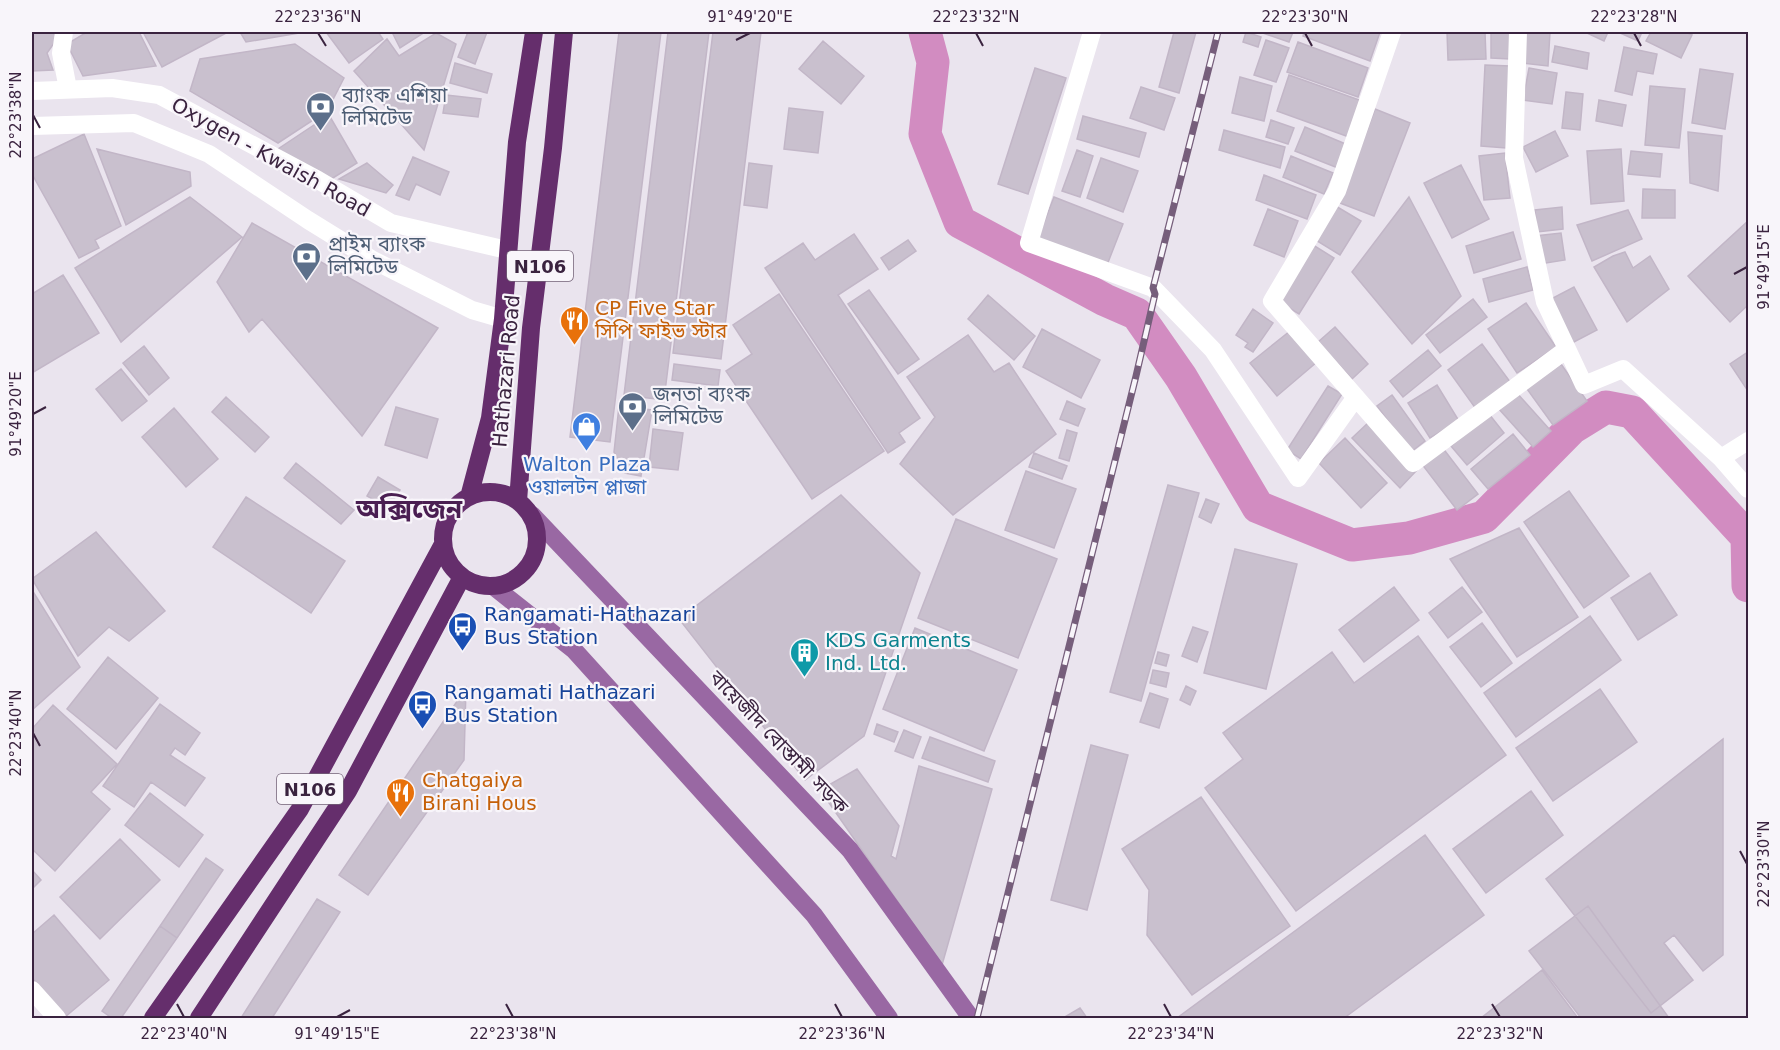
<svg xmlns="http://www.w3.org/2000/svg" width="1780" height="1050" font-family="'DejaVu Sans','Noto Sans Bengali',sans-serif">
<rect width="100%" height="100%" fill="#eae4ee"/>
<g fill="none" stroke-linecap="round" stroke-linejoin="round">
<!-- canal -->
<path stroke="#d28cc1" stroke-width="33" d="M925,32l8,30 -8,72 35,88 145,78 32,14 44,63 77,130 94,38 57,-7 75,-21 88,-89 34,-21 26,5 115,125 1,49"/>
</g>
<!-- building -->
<path fill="#c9c0ce" stroke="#c2b6c7" stroke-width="1.5" d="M32,32h21l4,7 -10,14 6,17 -21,1z
M87,32h52l17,34 -73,10 -16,-32z
M143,32h85l-66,35z
M240,32h65l-59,10z
M326,32h52l5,7 -34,24z
M392,32h33l-25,16z
M468,32h19l-12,32 -17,-7z
M619,32h42l-51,410 -40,-5z
M668,32h41l-45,368 -40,-5z
M713,32h48l-40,327 -48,-6z
M1174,32h22l-17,61 -20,-6z
M1246,32l15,5 -3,10 -15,-5z
M1260,32h33l-4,10z
M1304,32h76l-10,29 -67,-25z
M1447,32h38l1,27 -38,1z
M1491,32h19v27l-19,-1z
M1523,32h27l-2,34 -27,-3z
M1585,32h23l-4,9z
M1618,32h24l-4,9z
M1651,32h34l7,3 -11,23 -35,-17z
M436,33l20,11 -32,106 -70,-79 33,-32 12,17z
M1266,40l23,8 -13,34 -22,-7z
M823,41l41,35 -23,28 -42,-35z
M1298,42l70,26 -10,29 -71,-25z
M295,44l49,34 -17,33 -49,32 -88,-52 10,-32z
M1555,46l34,7 -2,16 -35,-7z
M1624,47l33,7 -4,20 -16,-3 -5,24 -17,-4z
M455,63l37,11 -5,19 -37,-10z
M1485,65l25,1 -4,82 -25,-2z
M1035,68l31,10 -38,116 -30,-10z
M1529,68l28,5 -5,31 -29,-4z
M1700,69l33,5 -8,55 -33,-6z
M1289,75l73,26 -13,36 -72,-26z
M1240,77l32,9 -8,35 -32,-8z
M1650,86l35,3 -6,59 -34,-3z
M1141,87l34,11 -11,32 -34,-12z
M1566,92l17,2 -3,36 -18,-2z
M446,95l35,4 -3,18 -35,-4z
M1599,100l27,5 -4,21 -26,-5z
M789,108l34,4 -5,41 -34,-4z
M1375,109l35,14 -36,93 -34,-13z
M329,115l28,48 -29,18 -50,-32z
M1083,116l63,17 -7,24 -62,-18z
M1271,120l23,8 -6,16 -22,-7z
M1305,127l43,18 -10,23 -43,-17z
M1224,130l61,17 -5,21 -61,-18z
M1555,131l13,25 -32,16 -13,-25z
M1688,132l34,4 -4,55 -28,-8z
M84,134l37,92 -26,14 4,8 -20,10 -47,-84v-15z
M97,149l93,23 1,14 -65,39z
M1621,149l3,52 -33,3 -4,-53z
M1077,150l16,6 -13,41 -18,-6z
M1631,151l31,3 -2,23 -32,-3z
M1505,153l5,45 -26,2 -5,-44z
M1291,156l42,17 -9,21 -41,-17z
M413,157l36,15 -9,23 -24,-11 -7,16 -13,-5z
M1101,158l37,13 -15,41 -36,-14z
M367,163l26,22 -7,8 -47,-14z
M749,163l23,3 -5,42 -23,-3z
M1461,165l28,54 -37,19 -28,-55z
M1264,175l52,20 -9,24 -51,-19z
M1643,189l32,1v28h-33z
M190,197l52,40 -121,105 -46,-74z
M1054,197l69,27 -16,41 -69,-27z
M1409,197l52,99 -49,48 -60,-72z
M1334,205l27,16 -21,34 -26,-16z
M1562,207l1,22 -26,3 -2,-22z
M1268,209l30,12 -14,36 -30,-12z
M1628,210l14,29 -50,22 -15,-36z
M1748,221v84l-18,17 -42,-46z
M252,223l186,105 -76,108 -100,-117 -13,13 -32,-50z
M1513,232l8,27 -47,14 -8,-27z
M1561,233l4,27 -25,4 -5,-28z
M854,234l24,35 -40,26 82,123 -21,15 6,9 -17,11 -123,-185 38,-25 12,17z
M908,240l8,11 -27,19 -8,-12z
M1313,245l21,13 -35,56 -21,-13z
M1625,252l8,16 17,-12 19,33 -42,33 -33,-55 19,-11z
M1527,267l6,23 -44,12 -6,-23z
M63,275l36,58 -67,40v-79z
M1574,287l23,43 -25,13 -23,-43z
M869,290l50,69 -21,15 -50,-70z
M779,294l105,157 -72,48 -86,-128 26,-17 -19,-29z
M988,295l47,41 -21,24 -46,-41z
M1473,299l14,18 -47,36 -14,-18z
M1526,303l30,44 -39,26 -29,-44z
M1253,309l20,14 -20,29 -8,-5 3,-4 -12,-8z
M1335,327l33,37 -16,15 -34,-37z
M1042,329l58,31 -19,38 -58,-31z
M1290,331l27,31 -40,34 -27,-33z
M968,335l26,37 15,-9 47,71 -103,81 -53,-51 35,-47 -28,-40z
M1482,344l29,39 -35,26 -28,-39z
M144,346l25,32 -20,17 -26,-32z
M1428,350l13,16 -38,31 -13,-16z
M1748,352v39l-18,-27z
M674,364l46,6 -2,16 -46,-6z
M1561,364l26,37 -34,24 -26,-36z
M121,369l26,32 -25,20 -26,-32z
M1437,385l22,36 -29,17 -22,-35z
M1328,386l14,8 -41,65 -14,-9z
M1516,392l35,39 -18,16 -35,-39z
M1392,395l33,46 -14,11 -34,-46z
M226,397l43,40 -14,15 -43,-40z
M1067,401l18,8 -7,17 -18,-7z
M619,406l33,4 -11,66 -16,-3 -11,-21z
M396,407l42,12 -11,39 -42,-13z
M174,408l44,51 -32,28 -44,-50z
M1489,414l15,19 -37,32 -16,-19z
M1370,421l47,49 -17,18 -48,-50z
M653,429l30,4 -5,37 -29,-3z
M1067,430l10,3 -8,28 -10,-3z
M1513,434l17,21 -42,34 -17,-20z
M1345,438l42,45 -26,25 -42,-45z
M1442,447l36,47 -21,16 -36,-47z
M1034,453l33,13 -5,13 -33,-12z
M296,463l58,47 -13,14 -57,-46z
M1026,471l50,18 -22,59 -49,-18z
M378,477l22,13 -12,18 -21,-12z
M1168,485l31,8 -58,208 -31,-9z
M1569,491l60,85 -45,32 -60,-86z
M841,495l79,78 -56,163 -59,44 -126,-161z
M246,497l99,64 -34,52 -98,-66z
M1206,499l13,5 -8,19 -12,-6z
M956,519l101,40 -39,99 -100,-40z
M1519,528l59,89 -61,40 -67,-98z
M96,532l69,79 -36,30 -20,-14 -31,29 -46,-77z
M1235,549l62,15 -31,125 -62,-16z
M1650,573l27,42 -39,25 -27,-42z
M1394,587l25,33 -55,42 -25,-32z
M1462,587l20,25 -34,26 -19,-25z
M32,590l48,77 -48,43z
M1590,616l31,44 -105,77 -32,-44z
M1482,623l30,40 -31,24 -31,-40z
M1193,627l15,5 -11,30 -15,-6z
M915,628l102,42 -33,81 -101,-42z
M1418,636l88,119 -210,156 -91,-123 38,-29 -20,-26 109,-81 22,31z
M1158,652l11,3 -3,11 -11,-3z
M108,657l50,41 -42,51 -49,-40z
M1153,670l16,3 -3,14 -16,-4z
M1186,686l10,5 -6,14 -10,-5z
M466,688l-2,72 -96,135 -29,-20z
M1600,689l37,53 -84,59 -37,-53z
M1150,693l18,6 -9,29 -19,-6z
M160,704l40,29 -15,22 -10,-7 -5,7 35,23 -20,28 -34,-24 -17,25 -31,-21z
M53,705l64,59 -26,28 19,17 -55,62 -23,-22v-120z
M877,724l21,8 -4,10 -20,-8z
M904,730l17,7 -8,21 -18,-7z
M930,737l65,24 -7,21 -66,-24z
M1723,739v216l-20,16 -29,-36 -10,8 29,37 -42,33 -105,-134z
M1091,745l37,10 -41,155 -36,-10z
M919,766l73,23 -50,176 -122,-175 37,-21 42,57 -8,30 5,3z
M1531,791l32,44 -77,58 -33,-44z
M150,793l53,42 -24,32 -54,-42z
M1201,797l89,129 -98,69 -45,-60 2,-45 -27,-41z
M1425,835l59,80 -140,103h-167z
M120,839l40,41 -60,59 -40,-42z
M206,858l17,12 -46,68 -17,-12z
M32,870l9,10 -9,9z
M317,899l23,13 -68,106h-31z
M1588,906l81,112h-88l-52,-67z
M54,915l55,65 -44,37 -33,-39v-44z
M160,926l17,12 -56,80h-9l-10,-7z
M1542,970l36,48h-97z
M1080,1008l7,10h-24z"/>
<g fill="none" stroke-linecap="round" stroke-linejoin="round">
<!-- street -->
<path stroke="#fff" stroke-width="18" d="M64,32l-3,21 7,36
M1092,32l-63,211 124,45 60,62 85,128 58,-81
M1392,32l-55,159 -65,110 141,162 154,-114
M1518,32l-4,126 31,144 39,83 39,-16 98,89 27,31
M1721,458l27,-17
M32,990l25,28"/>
<!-- secondary -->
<path stroke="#fff" stroke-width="18" d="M32,91l80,-3 47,7 159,85 73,43 116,27
M32,126l102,-3 75,31 99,66 63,39 101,51 31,9"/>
<!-- primary -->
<path stroke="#9968a3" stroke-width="18" d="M532,515l318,335 121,168
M493,586l81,64 240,265 75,103"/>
<!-- highway -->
<path stroke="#652e6c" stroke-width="18" d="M443 539a47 47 0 1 1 94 0a47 47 0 1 1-94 0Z
M469,497l21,-79 13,-99 14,-177 17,-110
M518,501l13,-173 22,-180 11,-116
M153,1018l147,-209 143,-265
M199,1018l149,-227 114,-214"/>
<defs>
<path id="rail" d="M977,1018l159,-642 19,-82 -2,-6 65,-256"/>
</defs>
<!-- rail casing -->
<use href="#rail" stroke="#765e7b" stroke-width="7"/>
<!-- rail -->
<use href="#rail" stroke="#f8f5fa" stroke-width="4.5" stroke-dasharray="14" stroke-linecap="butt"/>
</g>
<!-- ticks -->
<path fill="none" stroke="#3a233f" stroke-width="2" d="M318,33l8,13M976,33l7,13M1305,33l7,13M1634,33l7,13M736,40l14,-7M33,115l7,13M1734,274l13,-7M33,414l13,-7M33,733l7,13M1740,851l7,13M177,1004l7,13M506,1004l7,13M835,1004l7,13M1164,1004l7,13M1492,1004l8,13M337,1017l13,-7"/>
<!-- icons -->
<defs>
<symbol id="bank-pin" viewBox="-11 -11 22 30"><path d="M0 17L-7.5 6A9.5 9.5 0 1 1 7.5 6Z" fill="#5c6f8a" stroke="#f8f5fa"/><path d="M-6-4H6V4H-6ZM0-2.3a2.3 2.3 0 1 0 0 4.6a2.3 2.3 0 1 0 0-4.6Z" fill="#fff"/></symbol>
<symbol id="restaurant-pin" viewBox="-11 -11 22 30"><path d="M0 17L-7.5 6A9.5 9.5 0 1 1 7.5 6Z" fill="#e8710a" stroke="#f8f5fa"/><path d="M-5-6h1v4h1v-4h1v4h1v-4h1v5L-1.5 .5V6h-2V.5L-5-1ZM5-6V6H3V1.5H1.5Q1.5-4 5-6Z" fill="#fff"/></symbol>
<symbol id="shop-pin" viewBox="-11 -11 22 30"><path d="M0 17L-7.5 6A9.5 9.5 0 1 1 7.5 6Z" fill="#3f7fe0" stroke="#f8f5fa"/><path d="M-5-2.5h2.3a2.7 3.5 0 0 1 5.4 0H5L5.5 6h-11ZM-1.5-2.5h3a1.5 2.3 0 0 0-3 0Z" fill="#fff"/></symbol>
<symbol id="bus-pin" viewBox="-11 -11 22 30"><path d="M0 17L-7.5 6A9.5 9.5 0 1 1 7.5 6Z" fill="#1a4fb4" stroke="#f8f5fa"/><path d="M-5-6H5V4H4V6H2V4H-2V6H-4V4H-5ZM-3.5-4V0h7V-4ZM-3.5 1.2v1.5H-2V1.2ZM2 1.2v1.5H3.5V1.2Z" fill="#fff"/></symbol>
<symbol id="building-pin" viewBox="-11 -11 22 30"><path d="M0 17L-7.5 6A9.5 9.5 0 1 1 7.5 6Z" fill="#0f9aa8" stroke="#f8f5fa"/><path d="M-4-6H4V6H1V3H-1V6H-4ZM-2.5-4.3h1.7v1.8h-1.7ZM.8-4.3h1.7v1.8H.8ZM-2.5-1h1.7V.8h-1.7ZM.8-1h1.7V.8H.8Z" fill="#fff"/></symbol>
</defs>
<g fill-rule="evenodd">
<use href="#bank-pin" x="304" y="90" width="33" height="45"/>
<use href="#bank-pin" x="290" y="240" width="33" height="45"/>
<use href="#restaurant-pin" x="558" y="304" width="33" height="45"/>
<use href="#bank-pin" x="616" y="390" width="33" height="45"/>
<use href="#shop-pin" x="570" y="410" width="33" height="45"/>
<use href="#bus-pin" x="446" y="610" width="33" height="45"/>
<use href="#building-pin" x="788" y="636" width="33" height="45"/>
<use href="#bus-pin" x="406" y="688" width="33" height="45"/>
<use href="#restaurant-pin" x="384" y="776" width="33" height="45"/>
</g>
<g text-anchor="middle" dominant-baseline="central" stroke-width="4.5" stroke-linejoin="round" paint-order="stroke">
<!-- shield labels -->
<g fill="#f8f5fa" stroke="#736277" stroke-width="1.5">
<rect x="507" y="251" width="66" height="30" rx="4.5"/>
<rect x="277" y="774" width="66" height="30" rx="4.5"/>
</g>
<g font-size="18" font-weight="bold" fill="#3a233f">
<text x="540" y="266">N106</text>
<text x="310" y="789">N106</text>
</g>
<!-- service labels -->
<g font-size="20" fill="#4e5e75" stroke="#f8f5fa" text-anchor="start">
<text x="342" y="95">ব্যাংক এশিয়া<tspan x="342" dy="23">লিমিটেড</tspan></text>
<text x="328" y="244">প্রাইম ব্যাংক<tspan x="328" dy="23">লিমিটেড</tspan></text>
<text x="653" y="394">জনতা ব্যংক<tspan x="653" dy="23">লিমিটেড</tspan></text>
</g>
<!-- street labels -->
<g font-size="20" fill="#3a233f" stroke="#f8f5fa">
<text transform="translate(271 157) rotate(29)">Oxygen - Kwaish Road</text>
<text transform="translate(506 371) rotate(-85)">Hathazari Road</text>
<text transform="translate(779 742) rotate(46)">বায়েজীদ বোস্তামী সড়ক</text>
</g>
<!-- food labels -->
<g font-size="20" fill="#c56008" stroke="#f8f5fa" text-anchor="start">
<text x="595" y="308">CP Five Star<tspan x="595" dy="23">সিপি ফাইভ স্টার</tspan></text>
<text x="422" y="780">Chatgaiya<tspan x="422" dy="23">Birani Hous</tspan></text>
</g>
<!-- shop labels -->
<g font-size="20" fill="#366cbe" stroke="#f8f5fa">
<text x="587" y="464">Walton Plaza<tspan x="587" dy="23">ওয়ালটন প্লাজা</tspan></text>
</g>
<!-- transit labels -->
<g font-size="20" fill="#164399" stroke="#f8f5fa" text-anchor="start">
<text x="484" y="614">Rangamati-Hathazari<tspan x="484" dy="23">Bus Station</tspan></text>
<text x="444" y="692">Rangamati Hathazari<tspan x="444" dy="23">Bus Station</tspan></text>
</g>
<!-- culture labels -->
<g font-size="20" fill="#0d838f" stroke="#f8f5fa" text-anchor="start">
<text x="825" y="640">KDS Garments<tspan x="825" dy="23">Ind. Ltd.</tspan></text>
</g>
<!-- district labels -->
<g font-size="26" font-weight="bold" fill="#4a1e52" stroke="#f8f5fa">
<text x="409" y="509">অক্সিজেন</text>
</g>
</g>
<!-- border -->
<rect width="1780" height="1050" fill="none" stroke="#f8f5fa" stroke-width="66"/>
<rect x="33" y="33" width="1714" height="984" fill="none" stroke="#3a233f" stroke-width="2"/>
<g font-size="15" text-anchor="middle" fill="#3a233f">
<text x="318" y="22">22°23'36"N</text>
<text x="750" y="22">91°49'20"E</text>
<text x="976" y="22">22°23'32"N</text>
<text x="1305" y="22">22°23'30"N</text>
<text x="1634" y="22">22°23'28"N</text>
<text transform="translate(16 115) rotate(-90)" y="5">22°23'38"N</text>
<text transform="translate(1764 267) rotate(-90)" y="5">91°49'15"E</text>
<text transform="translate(16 414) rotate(-90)" y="5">91°49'20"E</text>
<text transform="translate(16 733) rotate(-90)" y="5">22°23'40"N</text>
<text transform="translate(1764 864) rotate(-90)" y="5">22°23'30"N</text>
<text x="184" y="1039">22°23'40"N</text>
<text x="337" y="1039">91°49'15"E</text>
<text x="513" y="1039">22°23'38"N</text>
<text x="842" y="1039">22°23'36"N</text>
<text x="1171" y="1039">22°23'34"N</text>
<text x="1500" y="1039">22°23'32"N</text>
</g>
</svg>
